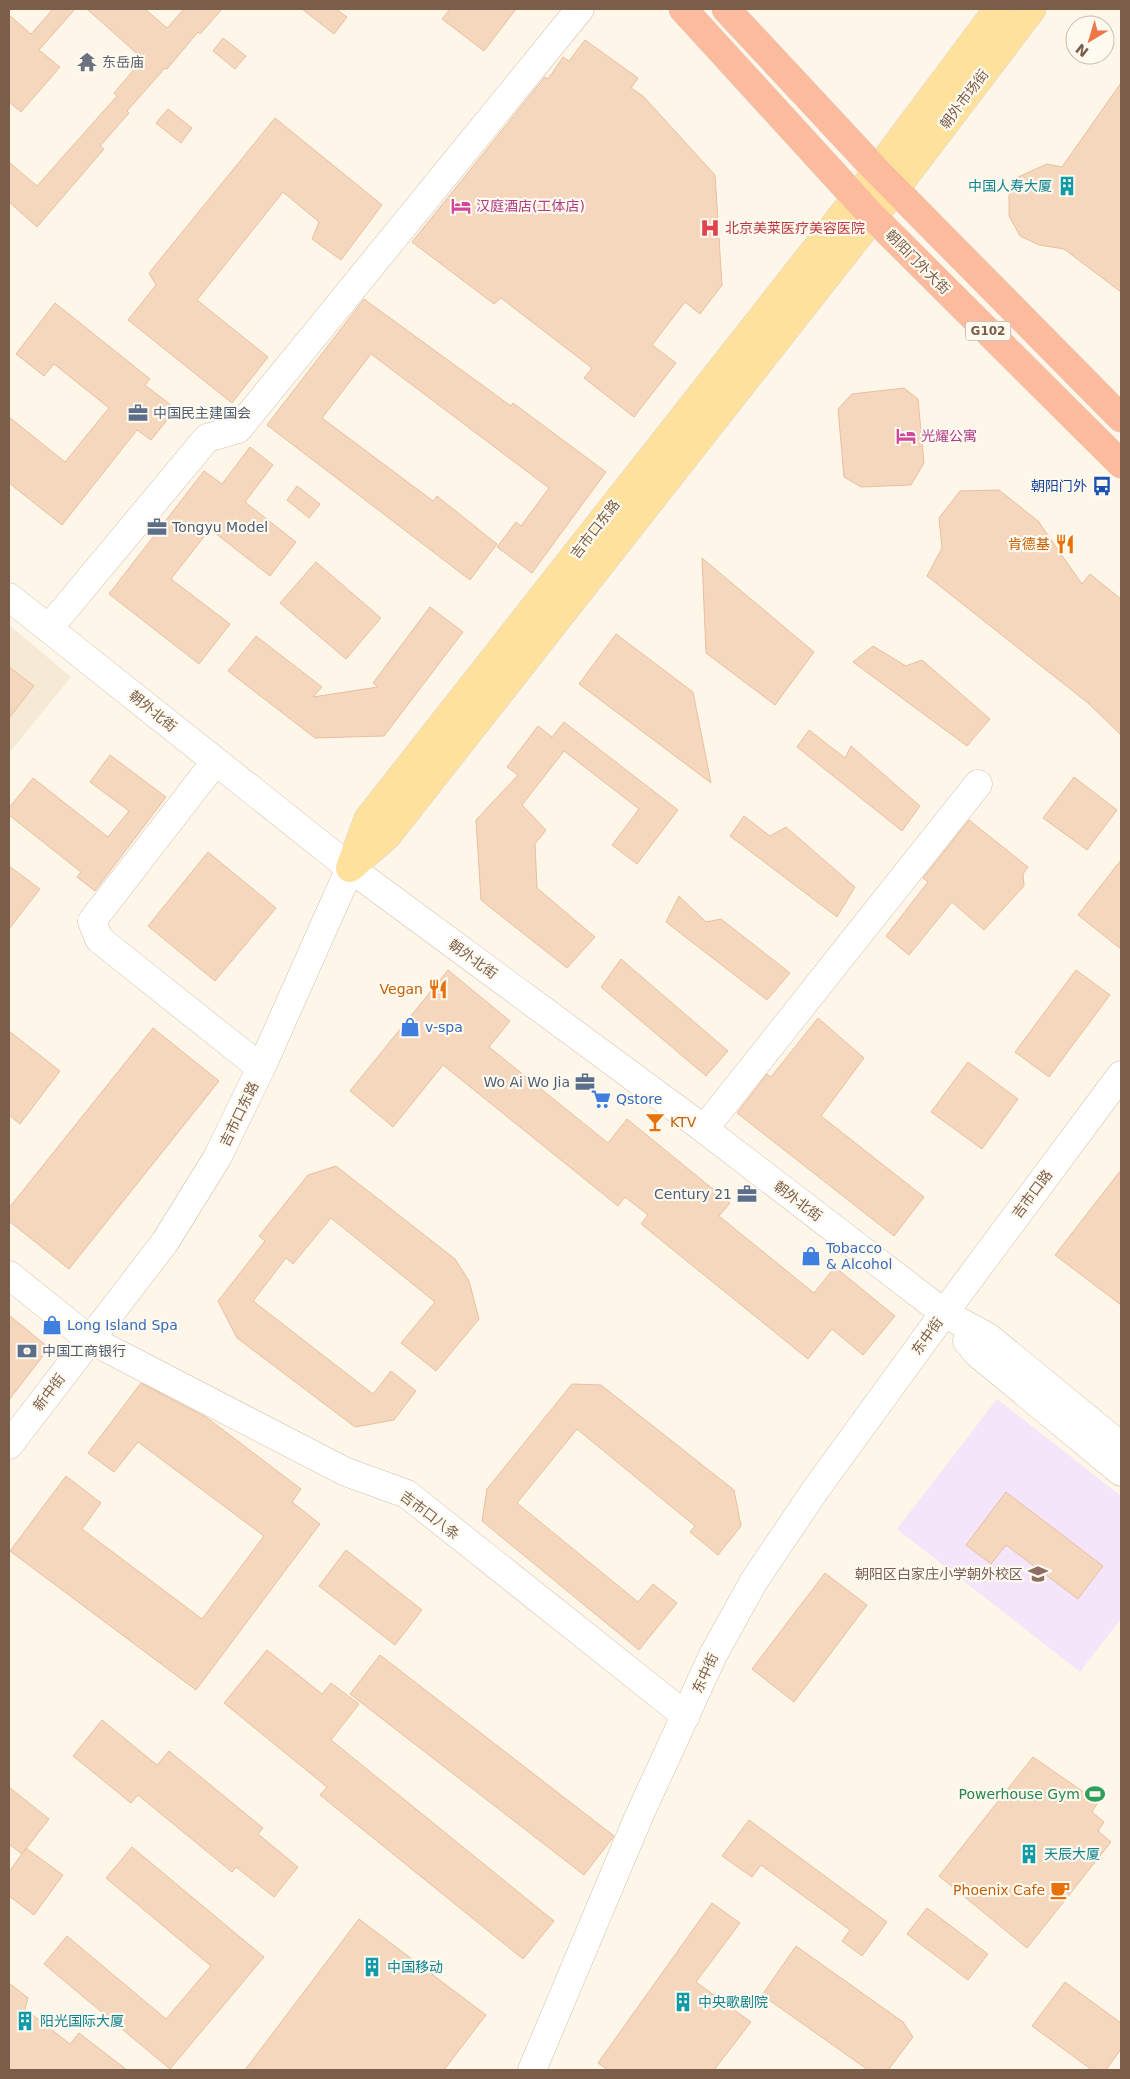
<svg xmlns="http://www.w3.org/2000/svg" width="1130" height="2079" font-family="'DejaVu Sans','Noto Sans SC',sans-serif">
<rect width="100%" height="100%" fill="#fef7e9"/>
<!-- residential -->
<path fill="#f6e9d6" d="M9,625l62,52 -62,76z"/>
<!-- education -->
<path fill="#f4e5fb" d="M997,1399l124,97v123l-41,53 -183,-143z"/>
<!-- building -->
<path fill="#f5d7be" stroke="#e9bf9e" d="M53,9h22l-36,41 21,17 -39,45 -12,-10v-87l22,19z
M87,9h58l22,19 17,-19h38l-22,25 -2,-2 -31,37 -2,-1 -38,43 2,2 -29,33 4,3 -67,78 -28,-25v-40l28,24 80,-90 -3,-3 29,-34z
M302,9h34l11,8 -13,17z
M450,9h66l-32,42 -42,-32z
M223,38l23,18 -11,13 -22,-18z
M585,40l53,38 -7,10 12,8 72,79 7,110 -22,29 -15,-12 -33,43 24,18 -42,54 -50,-39 8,-10 -91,-70 -7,6 -82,-62 133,-165 3,2 15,-22 6,4z
M1121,83v209l-57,-43 -25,-4 -19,-9 -11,-20v-21l9,-18 29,-13 15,3z
M168,109l24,19 -11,15 -25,-20z
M275,118l107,87 -41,55 -29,-21 7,-17 -36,-30 -86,108 71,57 -36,46 -104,-83 28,-35 -7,-12z
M364,299l147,107 2,-3 93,69 -74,101 -35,-26 19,-25 5,4 28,-38 -178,-134 -49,64 111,83 4,-5 60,48 -27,36 -203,-155z
M55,303l95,76 -5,6 31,24 -25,31 -14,-10 -75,95 -53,-42v-66l56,45 44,-54 -55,-44 -10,12 -28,-22z
M904,388l14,11 6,64 -13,22 -50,2 -17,-10 -6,-68 14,-15z
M250,447l23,18 -28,37 51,40 -26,34 -60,-47 -39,50 59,45 -31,40 -90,-70 95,-123 18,13z
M297,486l23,18 -11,14 -22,-18z
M999,490l39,31 44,63 8,-10 31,25v136l-33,-32 -161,-127 15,-28 -3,-30 21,-27z
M702,558l112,94 -39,53 -69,-52z
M316,562l65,56 -35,41 -66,-56z
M430,607l33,25 -79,104 -69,2 -87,-67 28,-35 66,51 -9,10 65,-10 -5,-4z
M616,634l77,58 18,91 -132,-99z
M873,646l33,20 16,-6 68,59 -23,27 -114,-84z
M9,667l25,19 -25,32z
M564,722l114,88 -41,54 -25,-19 27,-36 -75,-58 -42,54 24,25 -11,14 2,44 58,49 -28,31 -86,-68 -5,-80 42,-45 -11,-8 31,-41 14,11z
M809,730l36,28 6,-12 69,60 -18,25 -105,-84z
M110,755l56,42 -71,94 -18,-14 4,-5 -72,-57v-7l24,-30 75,59 21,-26 -39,-29z
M1074,777l43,33 -30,40 -44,-32z
M744,816l26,20 16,-9 69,60 -18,30 -107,-81z
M969,820l59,47 -5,7 1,12 -40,44 -32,-28 -43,53 -23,-19 42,-54 -5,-4z
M208,852l68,56 -61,73 -67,-55z
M1121,860v89l-43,-34z
M9,866l31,23 -31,40z
M679,896l27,26 15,-3 69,54 -23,27 -101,-78z
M621,959l107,92 -22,25 -105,-89z
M448,970l62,51 -21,26 119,96 19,-24 103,84 -11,13 95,77 21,-26 60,49 -32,39 -31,-26 -24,30 -167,-135 7,-9 -23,-18 -7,9 -175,-141 -50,62 -43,-36z
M1076,970l34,25 -61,82 -34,-25z
M818,1018l46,40 -43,58 103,81 -30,39 -157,-123 30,-39 4,3z
M153,1028l66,53 -150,188 -60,-48v-13z
M9,1031l51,40 -40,53 -11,-9z
M968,1062l50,37 -36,50 -51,-37z
M336,1166l119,93 14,22 10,38 -43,52 -35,-28 34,-41 -104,-84 -38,46 -7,-6 -33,43 120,93 18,-23 25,20 -22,29 -39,7 -118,-89 -19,-37 47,-60 -6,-5 49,-61z
M1121,1170v135l-66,-50z
M9,1315l40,33 -40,52z
M141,1383l65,34 95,72 -9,13 28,22 -124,166 -186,-139 56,-75 35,27 -19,26 120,90 62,-83 -126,-94 -24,30 -26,-19z
M572,1384l29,1 133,105 7,36 -23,29 -28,-23 5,-6 -118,-97 -60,74 121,99 15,-18 24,19 -38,47 -157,-129 5,-32z
M1006,1492l97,74 -25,33 -72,-54 -15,19 -25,-19z
M346,1550l76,60 -27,35 -76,-59z
M825,1573l42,32 -73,97 -42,-33z
M267,1650l55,44 9,-11 28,21 -28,36 223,181 -31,38 -203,-164 7,-8 -103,-84z
M380,1655l234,181 -30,39 -234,-181z
M102,1720l55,45 12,-14 94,77 -5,6 40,33 -24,30 -38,-30 -4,5 -94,-77 -7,8 -58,-47z
M1033,1757l65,45 -6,10 12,10 -6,9 13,11 -84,106 -88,-72z
M9,1787l40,32 -27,35 -13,-10z
M749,1820l138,102 -25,34 -20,-15 8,-11 -89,-65 -9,12 -30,-21z
M132,1847l132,110 -94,112 -126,-105 23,-28 99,83 45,-53 -105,-88z
M26,1848l37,27 -29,40 -25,-19v-24z
M712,1903l28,20 -44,59 55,40 -37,48h-106l-10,-7z
M927,1908l61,46 -20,26 -61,-46z
M359,1919l127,96 -42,55h-199z
M796,1946l107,76 10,15 -25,33h-20l-106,-75z
M1065,1982l56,41v26l-15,21h-14l-60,-44z
M9,1983l19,15 -3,11 45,35 9,-11 48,37h-118z"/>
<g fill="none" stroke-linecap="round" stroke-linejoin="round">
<defs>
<path id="minor" d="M9,597l341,271 354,261 240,184 44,24 133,109
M49,628l158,-190 31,-9 342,-420
M215,762l-123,159 7,18 162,129
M704,1129l274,-345
M9,1275l80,64 257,133 61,22 279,222
M967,1341l10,12 144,119
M9,1445l156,-203 52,-84 44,-90 89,-200
M532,2070l107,-254 74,-161 41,-74 62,-92 128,-176 177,-238"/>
<path id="major" d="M351,865l17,-46 509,-648 121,-162
M350,868l37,-32 509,-648 136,-179"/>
<path id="highway" d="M683,9l190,208 248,247
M726,9l151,162 244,247"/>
</defs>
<!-- minor casing -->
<use href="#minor" stroke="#d2bfad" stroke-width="29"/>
<!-- major casing -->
<use href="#major" stroke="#ddd5d0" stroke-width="29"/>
<!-- highway casing -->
<use href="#highway" stroke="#ddd5d0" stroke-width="29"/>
<!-- minor -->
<use href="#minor" stroke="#fff" stroke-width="28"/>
<!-- major -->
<use href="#major" stroke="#ffe19e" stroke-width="28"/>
<!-- highway -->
<use href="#highway" stroke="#fbbb9c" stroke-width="28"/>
</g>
<!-- icons -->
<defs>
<symbol id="temple-bare" viewBox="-9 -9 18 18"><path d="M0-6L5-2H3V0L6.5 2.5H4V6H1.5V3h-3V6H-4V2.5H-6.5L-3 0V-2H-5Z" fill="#6b7280" stroke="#fffaf0" stroke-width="2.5" paint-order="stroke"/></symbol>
<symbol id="building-bare" viewBox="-9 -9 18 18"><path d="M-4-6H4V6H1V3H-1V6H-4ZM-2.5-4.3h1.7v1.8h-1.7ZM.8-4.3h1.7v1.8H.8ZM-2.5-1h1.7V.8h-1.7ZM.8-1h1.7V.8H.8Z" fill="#0f9aa8" stroke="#fffaf0" stroke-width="2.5" paint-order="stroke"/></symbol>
<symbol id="hotel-bare" viewBox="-9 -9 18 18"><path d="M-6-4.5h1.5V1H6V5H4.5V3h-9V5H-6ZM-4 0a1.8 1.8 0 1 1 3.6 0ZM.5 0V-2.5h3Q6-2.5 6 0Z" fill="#d1479c" stroke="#fffaf0" stroke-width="2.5" paint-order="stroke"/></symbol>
<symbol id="hospital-bare" viewBox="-9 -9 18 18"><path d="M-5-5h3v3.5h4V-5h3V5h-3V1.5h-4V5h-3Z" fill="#e0444e" stroke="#fffaf0" stroke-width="2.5" paint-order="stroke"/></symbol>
<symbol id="office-bare" viewBox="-9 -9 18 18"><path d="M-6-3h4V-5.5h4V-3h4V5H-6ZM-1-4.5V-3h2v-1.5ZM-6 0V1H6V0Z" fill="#5c6f8a" stroke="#fffaf0" stroke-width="2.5" paint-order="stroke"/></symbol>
<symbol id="bus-bare" viewBox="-9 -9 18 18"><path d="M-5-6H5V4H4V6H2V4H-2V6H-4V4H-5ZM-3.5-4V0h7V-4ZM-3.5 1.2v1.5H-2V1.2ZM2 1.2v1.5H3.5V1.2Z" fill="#1a4fb4" stroke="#fffaf0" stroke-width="2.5" paint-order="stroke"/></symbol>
<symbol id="restaurant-bare" viewBox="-9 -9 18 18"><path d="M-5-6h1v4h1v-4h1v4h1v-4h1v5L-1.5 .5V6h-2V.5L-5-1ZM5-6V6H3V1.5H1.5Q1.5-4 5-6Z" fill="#e8710a" stroke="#fffaf0" stroke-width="2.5" paint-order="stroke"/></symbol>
<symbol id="shop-bare" viewBox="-9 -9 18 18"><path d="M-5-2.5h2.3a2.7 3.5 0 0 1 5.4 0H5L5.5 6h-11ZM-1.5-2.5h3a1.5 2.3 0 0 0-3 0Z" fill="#3f7fe0" stroke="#fffaf0" stroke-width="2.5" paint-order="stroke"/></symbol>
<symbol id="supermarket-bare" viewBox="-9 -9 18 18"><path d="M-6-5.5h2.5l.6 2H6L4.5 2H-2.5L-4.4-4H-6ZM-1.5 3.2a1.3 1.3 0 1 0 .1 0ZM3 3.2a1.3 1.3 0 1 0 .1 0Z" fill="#3f7fe0" stroke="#fffaf0" stroke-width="2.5" paint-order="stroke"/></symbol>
<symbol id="bar-bare" viewBox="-9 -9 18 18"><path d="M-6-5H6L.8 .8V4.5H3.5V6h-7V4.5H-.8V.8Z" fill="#e8710a" stroke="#fffaf0" stroke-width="2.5" paint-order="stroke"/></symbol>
<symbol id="bank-bare" viewBox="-9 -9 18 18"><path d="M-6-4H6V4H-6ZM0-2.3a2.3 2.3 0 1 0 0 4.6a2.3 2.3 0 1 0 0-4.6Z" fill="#5c6f8a" stroke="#fffaf0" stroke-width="2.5" paint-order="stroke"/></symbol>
<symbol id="school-bare" viewBox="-9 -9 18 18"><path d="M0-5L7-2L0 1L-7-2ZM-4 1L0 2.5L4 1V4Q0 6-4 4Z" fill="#8d6e63" stroke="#fffaf0" stroke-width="2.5" paint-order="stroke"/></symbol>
<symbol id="stadium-bare" viewBox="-9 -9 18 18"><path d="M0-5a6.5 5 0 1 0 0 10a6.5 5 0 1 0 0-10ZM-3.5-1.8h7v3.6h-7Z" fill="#2e9e5b" stroke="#fffaf0" stroke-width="2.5" paint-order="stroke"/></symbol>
<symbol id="cafe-bare" viewBox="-9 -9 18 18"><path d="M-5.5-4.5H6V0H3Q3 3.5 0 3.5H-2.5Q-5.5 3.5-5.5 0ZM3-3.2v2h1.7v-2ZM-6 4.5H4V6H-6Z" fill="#e8710a" stroke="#fffaf0" stroke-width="2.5" paint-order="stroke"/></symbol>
</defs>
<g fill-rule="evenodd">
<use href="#temple-bare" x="73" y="48" width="28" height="28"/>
<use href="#building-bare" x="1053" y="172" width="28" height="28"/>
<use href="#hotel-bare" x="447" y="192" width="28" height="28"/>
<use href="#hospital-bare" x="696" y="214" width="28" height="28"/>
<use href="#office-bare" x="124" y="399" width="28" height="28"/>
<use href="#hotel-bare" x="892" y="422" width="28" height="28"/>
<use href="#bus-bare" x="1088" y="472" width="28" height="28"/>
<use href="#office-bare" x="143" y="513" width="28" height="28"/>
<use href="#restaurant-bare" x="1051" y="530" width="28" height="28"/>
<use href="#restaurant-bare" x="424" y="975" width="28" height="28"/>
<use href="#shop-bare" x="396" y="1013" width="28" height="28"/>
<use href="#office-bare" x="571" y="1068" width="28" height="28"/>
<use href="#supermarket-bare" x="587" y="1085" width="28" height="28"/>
<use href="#bar-bare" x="641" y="1108" width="28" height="28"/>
<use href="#office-bare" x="733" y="1180" width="28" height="28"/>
<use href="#shop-bare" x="797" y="1242" width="28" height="28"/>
<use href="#shop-bare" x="38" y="1311" width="28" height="28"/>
<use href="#bank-bare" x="13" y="1337" width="28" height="28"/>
<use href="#school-bare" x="1024" y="1560" width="28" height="28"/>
<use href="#stadium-bare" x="1081" y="1780" width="28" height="28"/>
<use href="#building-bare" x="1015" y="1840" width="28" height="28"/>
<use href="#cafe-bare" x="1046" y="1876" width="28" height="28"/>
<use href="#building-bare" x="358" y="1953" width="28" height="28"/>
<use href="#building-bare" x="669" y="1988" width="28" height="28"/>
<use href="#building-bare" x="11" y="2007" width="28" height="28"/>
</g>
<g text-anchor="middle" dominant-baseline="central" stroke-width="4.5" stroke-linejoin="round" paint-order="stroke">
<!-- shield labels -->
<rect fill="#fffaf0" stroke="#a38d7c" stroke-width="1" x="965.5" y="321.5" width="45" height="19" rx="4"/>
<g font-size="12" font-weight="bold" fill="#7b5e4a">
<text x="988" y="331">G102</text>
</g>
<!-- worship labels -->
<g font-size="14" fill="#5b616d" stroke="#fffaf0" text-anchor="start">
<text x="102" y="62">东岳庙</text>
</g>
<!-- street labels -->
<g font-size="14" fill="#7b5e4a" stroke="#fffaf0">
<text transform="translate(964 99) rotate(-53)">朝外市场街</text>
<text transform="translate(918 262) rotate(45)">朝阳门外大街</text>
<text transform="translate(595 529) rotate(-52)">吉市口东路</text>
<text transform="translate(153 711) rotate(39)">朝外北街</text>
<text transform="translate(473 959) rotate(36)">朝外北街</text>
<text transform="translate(239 1114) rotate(-64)">吉市口东路</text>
<text transform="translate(1032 1194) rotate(-53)">吉市口路</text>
<text transform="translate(798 1201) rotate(37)">朝外北街</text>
<text transform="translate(927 1336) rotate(-54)">东中街</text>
<text transform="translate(49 1392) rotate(-53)">新中街</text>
<text transform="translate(430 1515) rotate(37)">吉市口八条</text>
<text transform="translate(705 1673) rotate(-65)">东中街</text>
</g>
<!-- culture labels -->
<g font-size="14" fill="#0d838f" stroke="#fffaf0" text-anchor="start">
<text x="1052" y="186" text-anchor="end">中国人寿大厦</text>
<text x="1044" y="1854">天辰大厦</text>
<text x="387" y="1967">中国移动</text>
<text x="698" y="2002">中央歌剧院</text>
<text x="40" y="2021">阳光国际大厦</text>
</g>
<!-- hotel labels -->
<g font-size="14" fill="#b23c85" stroke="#fffaf0" text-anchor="start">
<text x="476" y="206">汉庭酒店(工体店)</text>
<text x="921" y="436">光耀公寓</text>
</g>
<!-- health labels -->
<g font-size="14" fill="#be3a42" stroke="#fffaf0" text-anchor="start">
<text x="725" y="228">北京美莱医疗美容医院</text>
</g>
<!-- service labels -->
<g font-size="14" fill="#4e5e75" stroke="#fffaf0" text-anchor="start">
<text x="153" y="413">中国民主建国会</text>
<text x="172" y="527">Tongyu Model</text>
<text x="570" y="1082" text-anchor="end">Wo Ai Wo Jia</text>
<text x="732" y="1194" text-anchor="end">Century 21</text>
<text x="42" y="1351">中国工商银行</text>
</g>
<!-- transit labels -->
<g font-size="14" fill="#164399" stroke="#fffaf0" text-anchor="end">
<text x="1087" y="486">朝阳门外</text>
</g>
<!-- food labels -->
<g font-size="14" fill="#c56008" stroke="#fffaf0" text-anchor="end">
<text x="1050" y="544">肯德基</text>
<text x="423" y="989">Vegan</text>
<text x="670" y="1122" text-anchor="start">KTV</text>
<text x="1045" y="1890">Phoenix Cafe</text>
</g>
<!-- shop labels -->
<g font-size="14" fill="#366cbe" stroke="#fffaf0" text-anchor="start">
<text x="425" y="1027">v-spa</text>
<text x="616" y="1099">Qstore</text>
<text x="826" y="1248">Tobacco<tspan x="826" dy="16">&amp; Alcohol</tspan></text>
<text x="67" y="1325">Long Island Spa</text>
</g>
<!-- education labels -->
<g font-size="14" fill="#785e54" stroke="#fffaf0" text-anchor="end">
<text x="1023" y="1574">朝阳区白家庄小学朝外校区</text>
</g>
<!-- leisure labels -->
<g font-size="14" fill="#27864d" stroke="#fffaf0" text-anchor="end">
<text x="1080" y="1794">Powerhouse Gym</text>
</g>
</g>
<!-- border -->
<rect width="1130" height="2079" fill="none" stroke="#7b5e4a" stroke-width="20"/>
<!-- north arrow -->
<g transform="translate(1090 40) rotate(218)"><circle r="24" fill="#fffaf0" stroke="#cabcae"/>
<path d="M0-4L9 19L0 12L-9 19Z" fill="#ee7747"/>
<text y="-8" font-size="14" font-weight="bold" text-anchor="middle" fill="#7b5e4a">N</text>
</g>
</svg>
